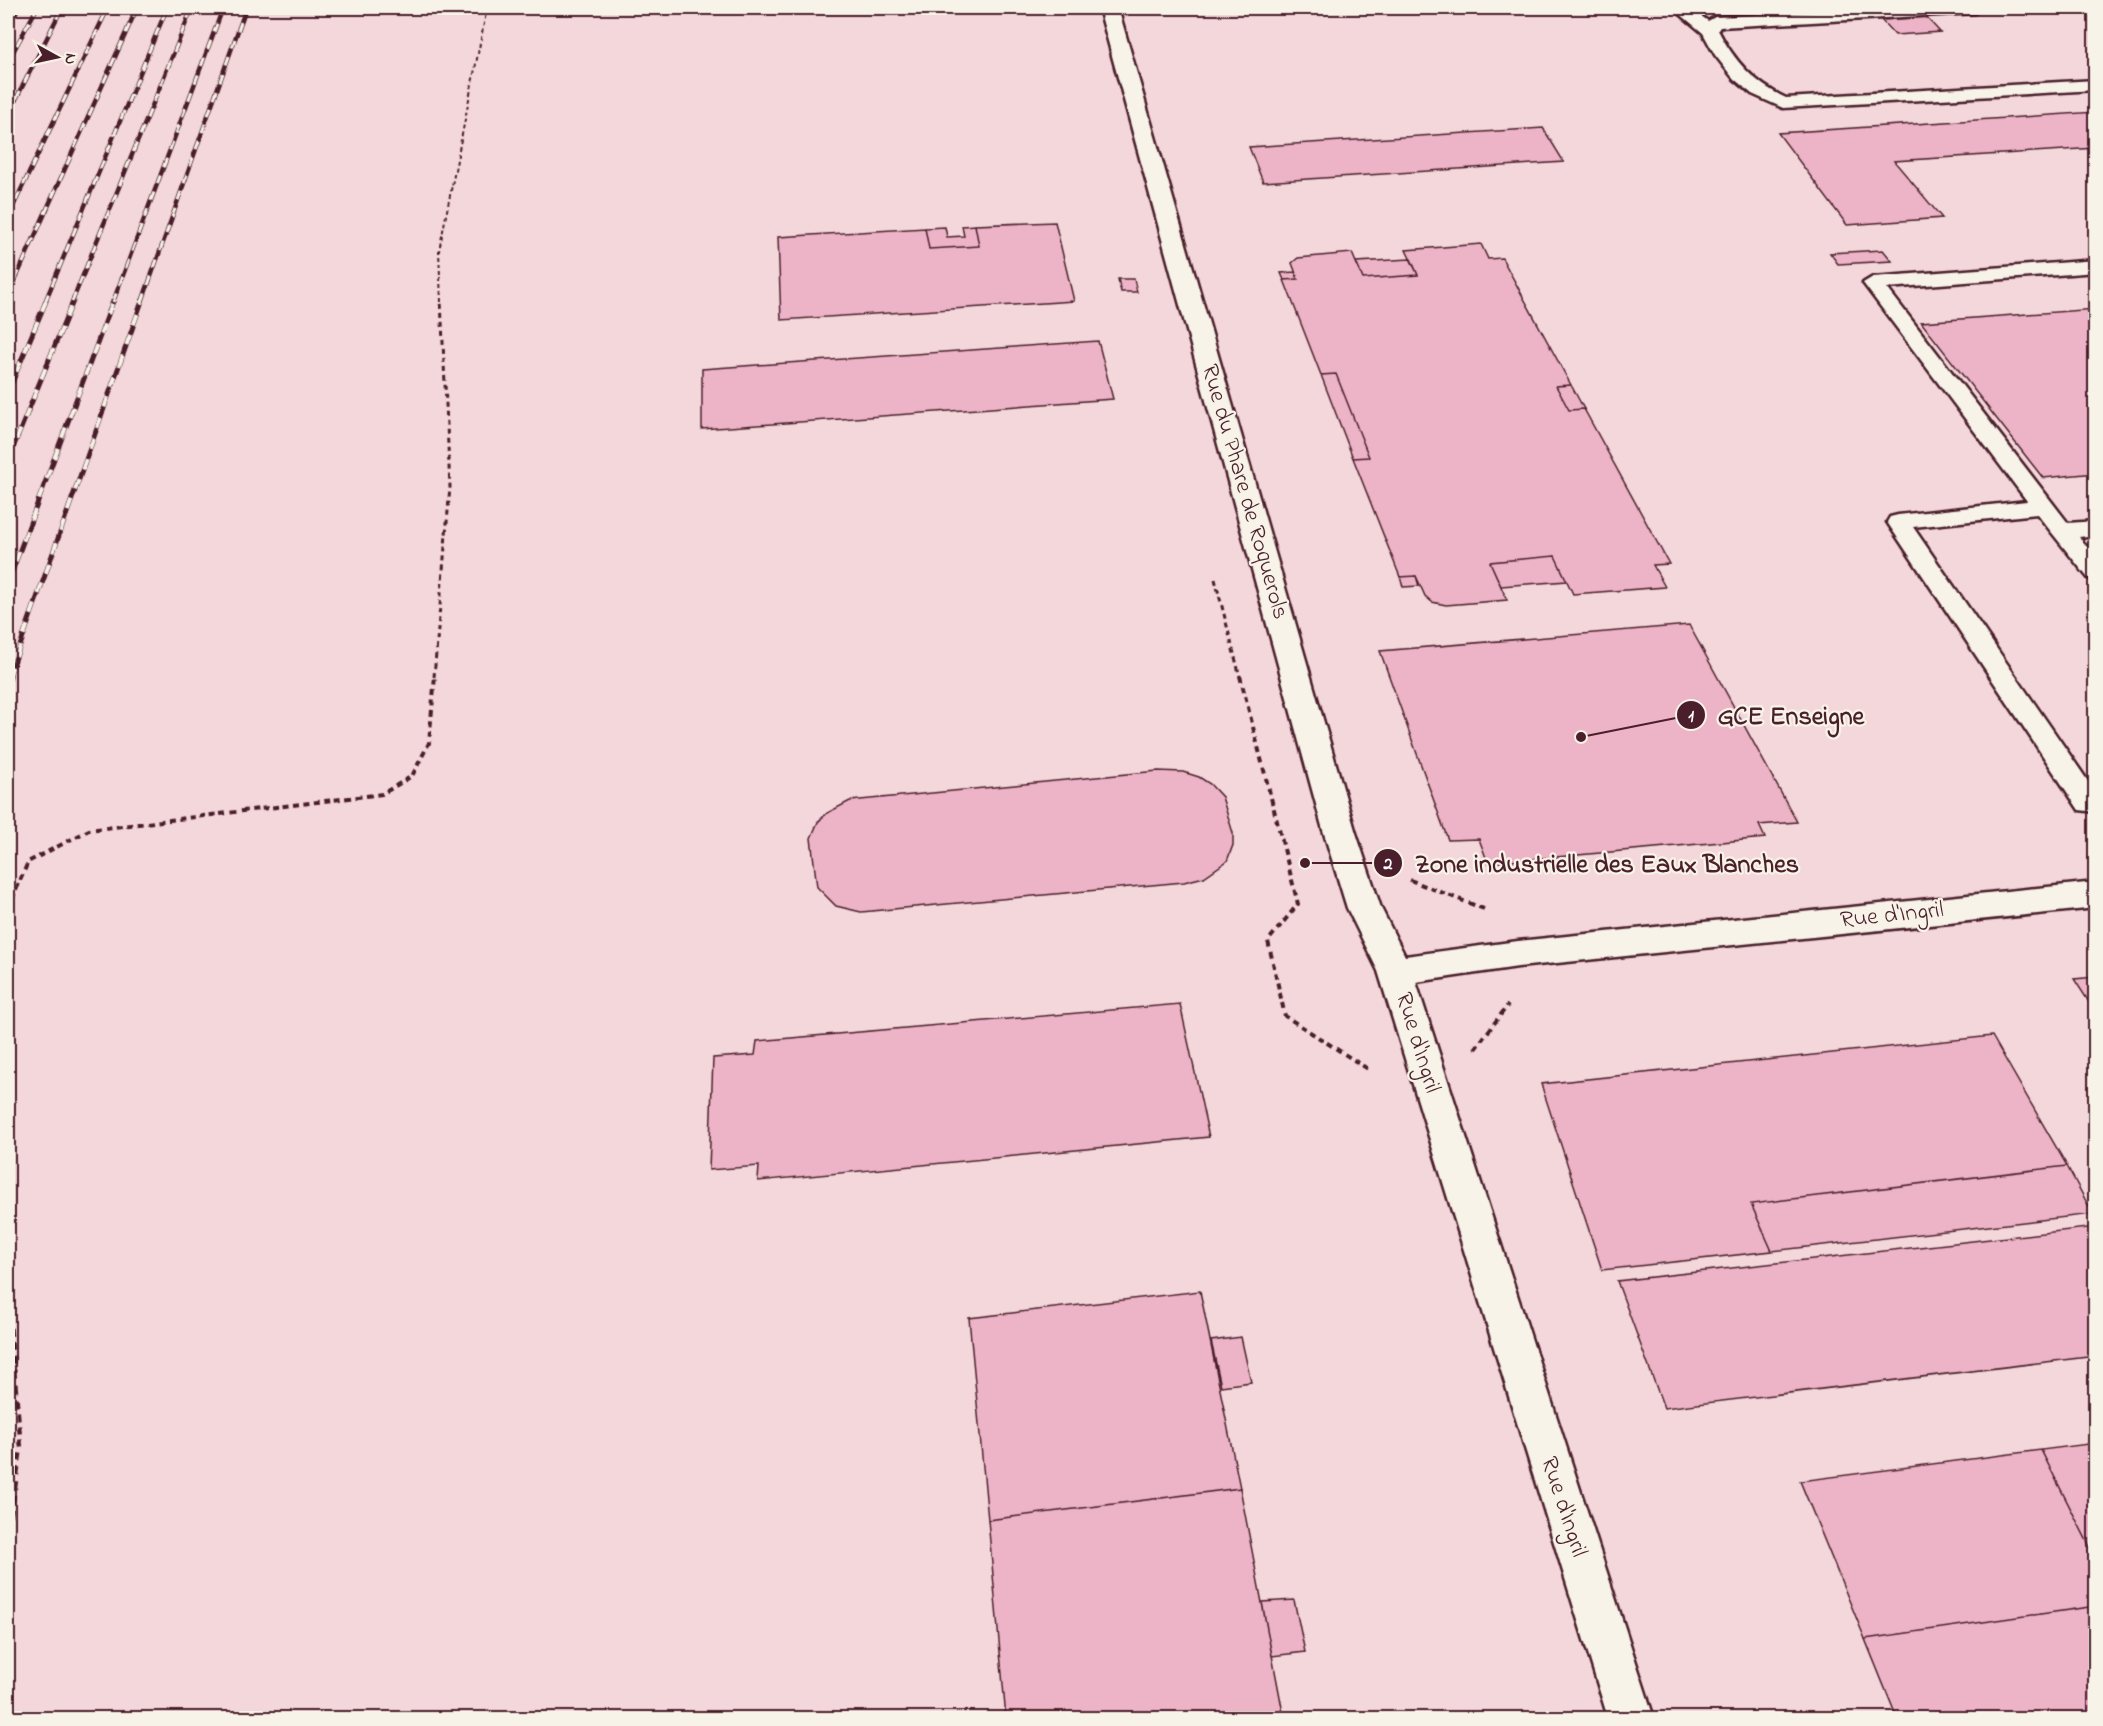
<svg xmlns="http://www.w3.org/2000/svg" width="2103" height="1726" font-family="'Indie Flower',sans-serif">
<rect width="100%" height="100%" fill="#f5e6e2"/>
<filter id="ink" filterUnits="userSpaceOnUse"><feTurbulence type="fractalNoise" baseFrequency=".0167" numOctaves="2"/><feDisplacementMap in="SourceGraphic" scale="12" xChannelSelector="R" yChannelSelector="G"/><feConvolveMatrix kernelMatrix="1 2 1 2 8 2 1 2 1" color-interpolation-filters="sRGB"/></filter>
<g filter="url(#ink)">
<!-- built -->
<path fill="#f3d7da" d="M8,8h2087v1710h-2087z"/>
<!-- building -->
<path fill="#edb4c8" stroke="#4a1f2b" stroke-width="1.5" d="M1926,17l14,15 -45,3 -14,-15z
M2096,112v36l-202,13 48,57 -95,7 -69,-92z
M1543,128l21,34 -301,20 -14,-35z
M1055,222l19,79 -293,19 -3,-83 147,-9 4,21 50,-3 -4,-21z
M975,225l4,21 -50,3 -4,-21 20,-1 2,10 17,-1 -2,-10z
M1481,244l7,15 14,-1 69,127 -15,1 13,24 15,-1 85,155 -16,1 12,22 -92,7 -18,-38 -65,6 17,38 -61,5 -14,-3 -7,-6 -9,-20 -16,1 -47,-119 16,-1 -33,-83 -15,1 -37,-95 14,-1 -6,-16 6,-5 54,-5 11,26 55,-4 -12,-25z
M1883,250l9,11 -54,3 -8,-11z
M1411,259l7,16 -55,4 -7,-17z
M1295,272l3,7 -14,1 -3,-7z
M1118,279h16l3,13h-16z
M2096,309v164l-53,5 -122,-156z
M1098,341l15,58 -411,30v-60z
M1336,374l33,83 -16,1 -32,-83z
M1571,385l13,24 -15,1 -13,-24z
M1555,556l12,25 -66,5 -11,-24z
M1416,576l3,10 -16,1 -3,-10z
M1689,625l108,197 -38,3 6,13 -277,25 -9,-24 -31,1 -68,-189z
M1158,771l25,1 16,5 11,7 12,13 11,36v12l-6,16 -23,16 -20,5 -323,30 -25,-6 -19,-19 -6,-49 7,-16 9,-9 23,-12z
M2096,977v36l-22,-34z
M1180,1004l29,133 -451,44 1,-15 -50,4 4,-112 42,-3 2,-14z
M1992,1036l75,130 -316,38 21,47 -170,19 -61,-186z
M2067,1166l26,48 -321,37 -21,-47z
M2096,1227v129l-432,52 -47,-127z
M1200,1291l40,197 -252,32 -19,-202z
M1241,1337l10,45 -30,4 -10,-45z
M2096,1443v116l-55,-109z
M2041,1450l55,109v47l-231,33 -65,-158z
M1240,1488l44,230h-278l-18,-198z
M1294,1600l11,52 -33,4 -10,-54z
M2096,1606v112h-199l-32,-79z"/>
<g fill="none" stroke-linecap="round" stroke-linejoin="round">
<defs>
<path id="lane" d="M8,8h10l-4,7 -6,2z
M1673,8h17l18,13 7,-4 180,-9h88l-8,5 -255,14 -2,3c16,31 36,53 68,68l310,-18v10l-313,18 -31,-14 -19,-16 -18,-23 -12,-22z
M2096,260v12l-209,16 181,235 28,-2v14l-17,2 17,20v23l-8,-2 -51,-64 -124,13 183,266v19l-17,-2 -192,-288 3,-5 8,-2 129,-14 -164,-218 10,-6z"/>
<path id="street" d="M1099,8h19l237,822 26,78 24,48 113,-15 578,-59v26l-578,59 -102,15 238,736h-46l-230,-747 -31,-63 -24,-78z"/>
</defs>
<!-- lane casing -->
<use href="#lane" stroke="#4a1f2b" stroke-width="5"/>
<!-- street casing -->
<use href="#street" stroke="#4a1f2b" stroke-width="5"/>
<!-- path-far3 -->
<path stroke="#4a1f2b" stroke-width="2" stroke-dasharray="4 3" stroke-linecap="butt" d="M441,302l-2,-51 48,-243"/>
<!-- path-far2 -->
<path stroke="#4a1f2b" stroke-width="3" stroke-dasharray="5 4" stroke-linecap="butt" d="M1215,579l25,98
M434,677l16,-190 -9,-186"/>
<!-- path-far1 -->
<path stroke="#4a1f2b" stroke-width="4" stroke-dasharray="6 4.5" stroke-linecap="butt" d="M1240,676l58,228 -30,37 17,75 86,55
M1410,880l74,29
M8,909l20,-47 61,-32 293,-36 30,-18 17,-33 6,-67
M1475,1049l33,-44"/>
<!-- path -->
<path stroke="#4a1f2b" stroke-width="4.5" stroke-dasharray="8 6" stroke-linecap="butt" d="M8,1300l13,148 -13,86"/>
<!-- lane -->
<use href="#lane" fill="#f7f3e8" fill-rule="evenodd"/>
<!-- street -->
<use href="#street" fill="#f7f3e8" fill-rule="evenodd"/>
<defs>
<path id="rail-far2" d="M8,61l29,-53
M8,115l54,-107
M8,217l100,-209
M8,296l129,-288
M45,302l122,-294
M72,302l120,-294
M113,302l110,-294
M142,302l104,-294"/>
<path id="rail-far1" d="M8,392l38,-91
M8,460l65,-159
M8,582l105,-281
M9,677l133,-376"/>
<path id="rail" d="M8,680l1,-4"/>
</defs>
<!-- rail-far2 casing -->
<use href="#rail-far2" stroke="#4a1f2b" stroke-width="4.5"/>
<!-- rail-far1 casing -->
<use href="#rail-far1" stroke="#4a1f2b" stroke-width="5"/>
<!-- rail casing -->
<use href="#rail" stroke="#4a1f2b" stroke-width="7"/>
<!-- rail-far2 -->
<use href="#rail-far2" stroke="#f7f3e8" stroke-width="3" stroke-dasharray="9" stroke-linecap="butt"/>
<!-- rail-far1 -->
<use href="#rail-far1" stroke="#f7f3e8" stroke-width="4" stroke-dasharray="11" stroke-linecap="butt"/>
<!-- rail -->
<use href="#rail" stroke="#f7f3e8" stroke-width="4.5" stroke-dasharray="14" stroke-linecap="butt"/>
</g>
</g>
<g text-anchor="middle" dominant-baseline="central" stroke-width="4.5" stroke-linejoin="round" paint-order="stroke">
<!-- street labels -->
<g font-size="24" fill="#4a1f2b" stroke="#f7f3e8">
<text transform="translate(1244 492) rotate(74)">Rue du Phare de Roquerols</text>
<text transform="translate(1892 916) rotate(-6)">Rue d'Ingril</text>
<text transform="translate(1417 1043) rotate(73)">Rue d'Ingril</text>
<text transform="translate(1563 1507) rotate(72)">Rue d'Ingril</text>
</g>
</g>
<!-- callouts -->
<path fill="none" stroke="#4a1f2b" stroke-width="2" d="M1581 737L1691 715M1305 863L1388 863"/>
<g fill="#4a1f2b" stroke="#f7f3e8" stroke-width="2">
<circle cx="1581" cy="737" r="6"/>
<circle cx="1305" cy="863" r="6"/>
<circle cx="1691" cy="715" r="15"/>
<circle cx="1388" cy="863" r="15"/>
</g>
<g font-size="18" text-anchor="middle" font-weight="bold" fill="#fff">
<text x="1691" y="721">1</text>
<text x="1388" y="869">2</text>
</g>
<g font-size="26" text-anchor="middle" font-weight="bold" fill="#4a1f2b" stroke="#f7f3e8" stroke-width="4.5" stroke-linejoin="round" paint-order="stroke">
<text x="1791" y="724">GCE Enseigne</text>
<text x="1607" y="872">Zone industrielle des Eaux Blanches</text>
</g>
<!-- margin -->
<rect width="2103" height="1726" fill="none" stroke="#f7f3e8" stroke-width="30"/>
<rect x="15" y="15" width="2073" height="1696" fill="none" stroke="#4a1f2b" stroke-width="2" filter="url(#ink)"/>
<!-- north arrow -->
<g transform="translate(57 57) rotate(98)" stroke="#f7f3e8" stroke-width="4.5" paint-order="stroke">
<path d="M0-4.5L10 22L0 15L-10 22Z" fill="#4a1f2b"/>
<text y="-9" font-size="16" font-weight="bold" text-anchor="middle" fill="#4a1f2b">N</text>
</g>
</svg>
